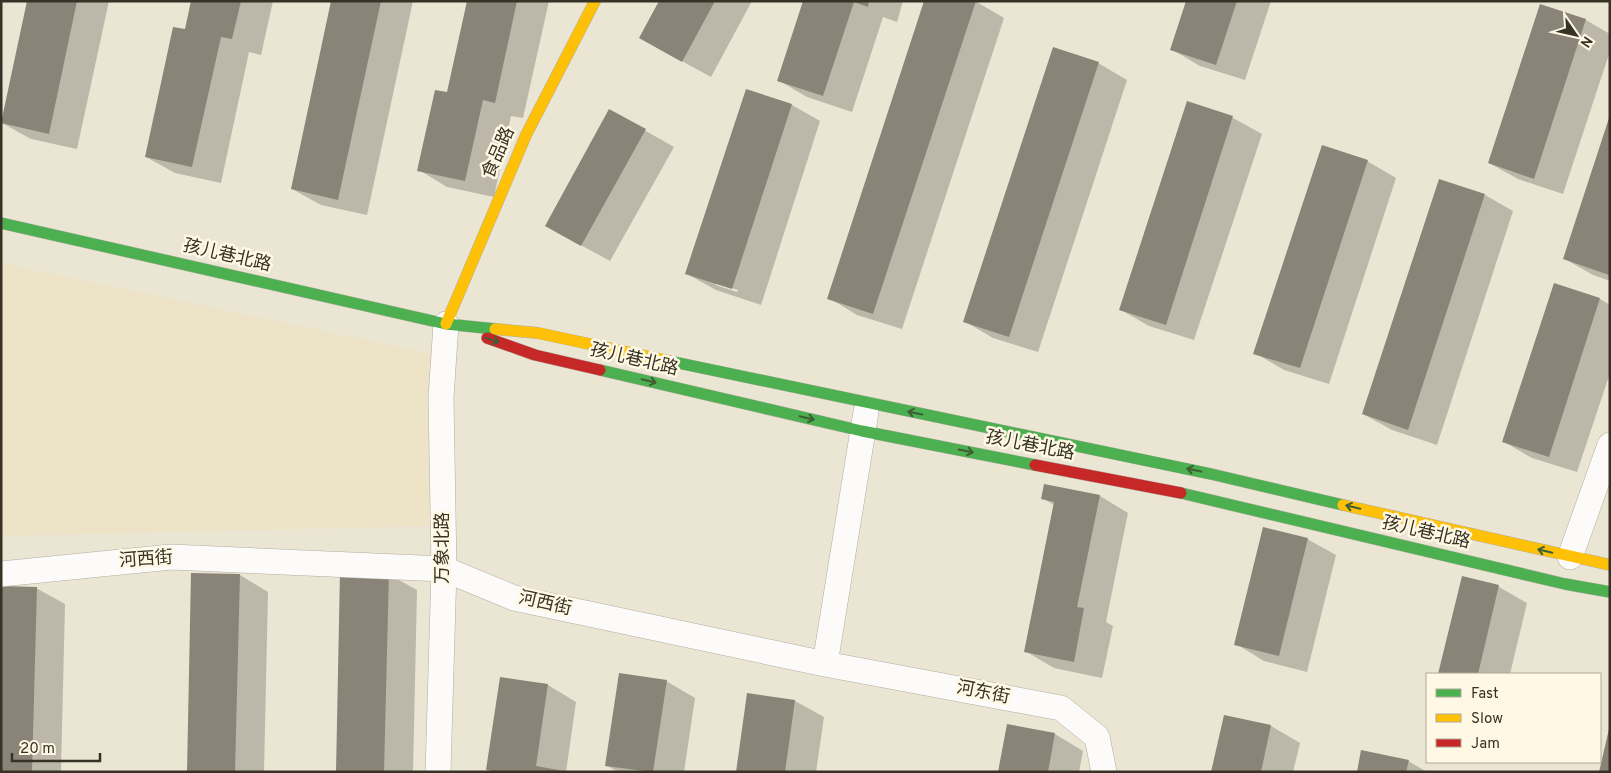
<svg xmlns="http://www.w3.org/2000/svg" width="1611" height="773" font-family="Overpass,'Noto Sans SC',sans-serif">
<rect width="100%" height="100%" fill="#ebe5d4"/>
<!-- built -->
<path fill="#ede3c6" d="M1,263l432,91 -3,172 -429,10z"/>
<!-- shadow -->
<path fill="#0003" fill-rule="evenodd" d="M29,1h80l-32,148 -46,-10 -29,-16z
M192,1h81l-12,54 -12,-3 -28,131 -46,-10 -29,-16 40,-127z
M333,1h80l-46,214 -46,-10 -29,-16z
M468,1h81l-26,117 -12,-2 -17,81 -47,-10 -28,-17 29,-76z
M661,1h91l-41,76 -42,-23z
M804,1h99l-6,21 -14,-5 -31,95 -45,-15 -29,-17z
M975,1l29,17 -102,311 -45,-14 -28,-17z
M1187,1h84l-26,79 -45,-14 -29,-17z
M1541,6l45,14 24,14v17l-47,143 -45,-15 -29,-16z
M1098,63l29,17 -89,272 -45,-14 -29,-17z
M747,90l45,15 28,16 -59,184 -45,-15 -29,-16zM716,283l22,7 -1,2 -21,-7z
M1188,103l45,15 29,16 -68,206 -45,-14 -28,-16z
M609,110l65,37 -64,114 -35,-19z
M1610,121v160l-17,-6 -28,-16z
M1367,161l29,17 -67,206 -45,-14 -29,-17z
M1485,195l28,16 -76,234 -45,-15 -29,-16z
M1555,285l45,14 10,6v68l-33,99 -45,-14 -28,-16z
M1100,496l28,17 -22,109 7,4 -11,52 -48,-10 -29,-17 29,-146 -12,-7z
M1307,539l29,16 -29,117 -43,-11 -28,-17z
M388,574l29,16 -4,182h-76z
M240,575l28,17 -4,180h-76z
M1463,578l36,9 28,16 -17,71h-71z
M36,588l29,16 -4,168h-60z
M666,681l29,17 -11,74h-66l-12,-7z
M548,685l28,17 -10,70h-74l-5,-3z
M748,694l47,7 29,16 -8,55h-79z
M1225,716l46,10 29,17 -7,29h-81z
M1055,734l28,17 -4,21h-79z
M1408,761l19,11h-69z"/>
<!-- building -->
<path fill="#898477" d="M27,1h50l-28,133 -48,-11z
M191,1h50l-9,38 -11,-2 -29,130 -47,-10 28,-130 12,2z
M331,1h50l-43,199 -47,-11z
M467,1h50l-22,102 -12,-3 -18,81 -48,-10 18,-81 12,2z
M659,1h56l-33,61 -43,-24z
M803,1h66l-1,6 -14,-5 -31,94 -46,-15z
M924,1h52l-103,313 -46,-15z
M1186,1h51l-21,64 -46,-15z
M1540,4l46,15 -52,160 -46,-16z
M1053,47l46,15 -90,275 -46,-15z
M746,89l46,15 -60,185 -47,-15z
M1187,101l46,15 -67,209 -47,-15z
M609,109l37,20 -65,117 -36,-20z
M1609,118l1,155 -1,2 -46,-16z
M1322,145l46,15 -68,208 -47,-14z
M1439,179l46,15 -77,236 -46,-16z
M1554,283l46,15 -51,159 -47,-15z
M1044,484l56,11 -23,112 7,1 -10,54 -50,-10 30,-150 -13,-3z
M1263,527l45,11 -29,118 -45,-11z
M340,571l49,1 -5,200h-48z
M191,573l49,1 -5,198h-48z
M1462,576l37,9 -21,89h-40z
M1,586l36,1 -5,185h-31z
M619,673l48,7 -14,92 -48,-6z
M500,677l48,7 -12,82 33,6h-69l-14,-2z
M747,693l48,7 -10,72h-49z
M1224,715l47,10 -10,47h-50z
M1007,724l48,9 -7,39h-50z
M1609,729l1,43h-11z
M1361,750l48,10 -3,12h-49z"/>
<g fill="none" stroke-linecap="round" stroke-linejoin="round">
<defs>
<path id="street" d="M1570,557l40,-112
M1,574l170,-17 273,12 70,29 311,66 41,-252
M825,664l236,44 36,29 7,35
M438,772l6,-203 -3,-172 5,-73"/>
<path id="fast" d="M1,223l445,101 49,5
M669,361l542,113 132,31
M600,370l262,61 173,34
M1181,493l384,91 45,8"/>
<path id="slow" d="M446,324l80,-189 69,-134
M495,329l43,4 131,28
M1343,505l267,60"/>
<path id="jam" d="M487,338l48,17 65,15
M1035,465l146,28"/>
</defs>
<!-- street casing -->
<use href="#street" stroke="#b1ada0" stroke-width="26"/>
<!-- fast casing -->
<use href="#fast" stroke="#b1ada0" stroke-width="12"/>
<!-- slow casing -->
<use href="#slow" stroke="#b1ada0" stroke-width="12"/>
<!-- jam casing -->
<use href="#jam" stroke="#b1ada0" stroke-width="12"/>
<!-- street -->
<use href="#street" stroke="#fcfbf9" stroke-width="25"/>
<!-- fast -->
<use href="#fast" stroke="#4caf50" stroke-width="11"/>
<!-- slow -->
<use href="#slow" stroke="#ffc107" stroke-width="11"/>
<!-- jam -->
<use href="#jam" stroke="#c62828" stroke-width="11"/>
</g>
<!-- one-way arrows -->
<defs><path id="oneway-shaft" d="M-6 0H5M1.5-3L5.5 0L1.5 3" fill="none" stroke-width="1.6" stroke-linecap="round" stroke-linejoin="round" transform="scale(1.25)"/></defs>
<g stroke="#3e5e34">
<use href="#oneway-shaft" transform="translate(492 340) rotate(20)"/>
<use href="#oneway-shaft" transform="translate(649 381) rotate(13)"/>
<use href="#oneway-shaft" transform="translate(915 413) rotate(-168)"/>
<use href="#oneway-shaft" transform="translate(807 418) rotate(13)"/>
<use href="#oneway-shaft" transform="translate(966 451) rotate(11)"/>
<use href="#oneway-shaft" transform="translate(1194 470) rotate(-168)"/>
<use href="#oneway-shaft" transform="translate(1353 507) rotate(-167)"/>
<use href="#oneway-shaft" transform="translate(1545 551) rotate(-167)"/>
</g>
<g text-anchor="middle" dominant-baseline="central" stroke-width="5" stroke-linejoin="round" paint-order="stroke">
<!-- street labels -->
<g font-size="18" fill="#363225" stroke="#fef8e4">
<text transform="translate(499 153) rotate(-66)">食品路</text>
<text transform="translate(227 256) rotate(13)">孩儿巷北路</text>
<text transform="translate(634 360) rotate(13)">孩儿巷北路</text>
<text transform="translate(1030 446) rotate(11)">孩儿巷北路</text>
<text transform="translate(1426 533) rotate(13)">孩儿巷北路</text>
<text transform="translate(443 548) rotate(-90)">万象北路</text>
<text transform="translate(146 560) rotate(-4)">河西街</text>
<text transform="translate(545 604) rotate(13)">河西街</text>
<text transform="translate(983 693) rotate(11)">河东街</text>
</g>
</g>
<!-- border -->
<rect width="1611" height="773" fill="none" stroke="#363225" stroke-width="5"/>
<!-- legend -->
<rect x="1426" y="673" width="175" height="90" fill="#fef8e4" stroke="#aea998"/>
<rect x="1436" y="689" width="25" height="8" fill="#4caf50" stroke="#aea998"/>
<text x="1471" y="698" font-size="15" fill="#363225">Fast</text>
<rect x="1436" y="714" width="25" height="8" fill="#ffc107" stroke="#aea998"/>
<text x="1471" y="723" font-size="15" fill="#363225">Slow</text>
<rect x="1436" y="739" width="25" height="8" fill="#c62828" stroke="#aea998"/>
<text x="1471" y="748" font-size="15" fill="#363225">Jam</text>
<!-- north arrow -->
<g transform="translate(1576 35) rotate(124)" stroke="#fef8e4" stroke-width="4" paint-order="stroke">
<path d="M0-4L9 19L0 12L-9 19Z" fill="#363225"/>
<text y="-8" font-size="14" font-weight="bold" text-anchor="middle" fill="#363225">N</text>
</g>
<!-- scale -->
<path d="M12 753v8h88v-8" fill="none" stroke="#363225" stroke-width="2.5"/>
<text x="20" y="753" font-size="15" fill="#363225" stroke="#fef8e4" stroke-width="4" paint-order="stroke">20 m</text>
</svg>
